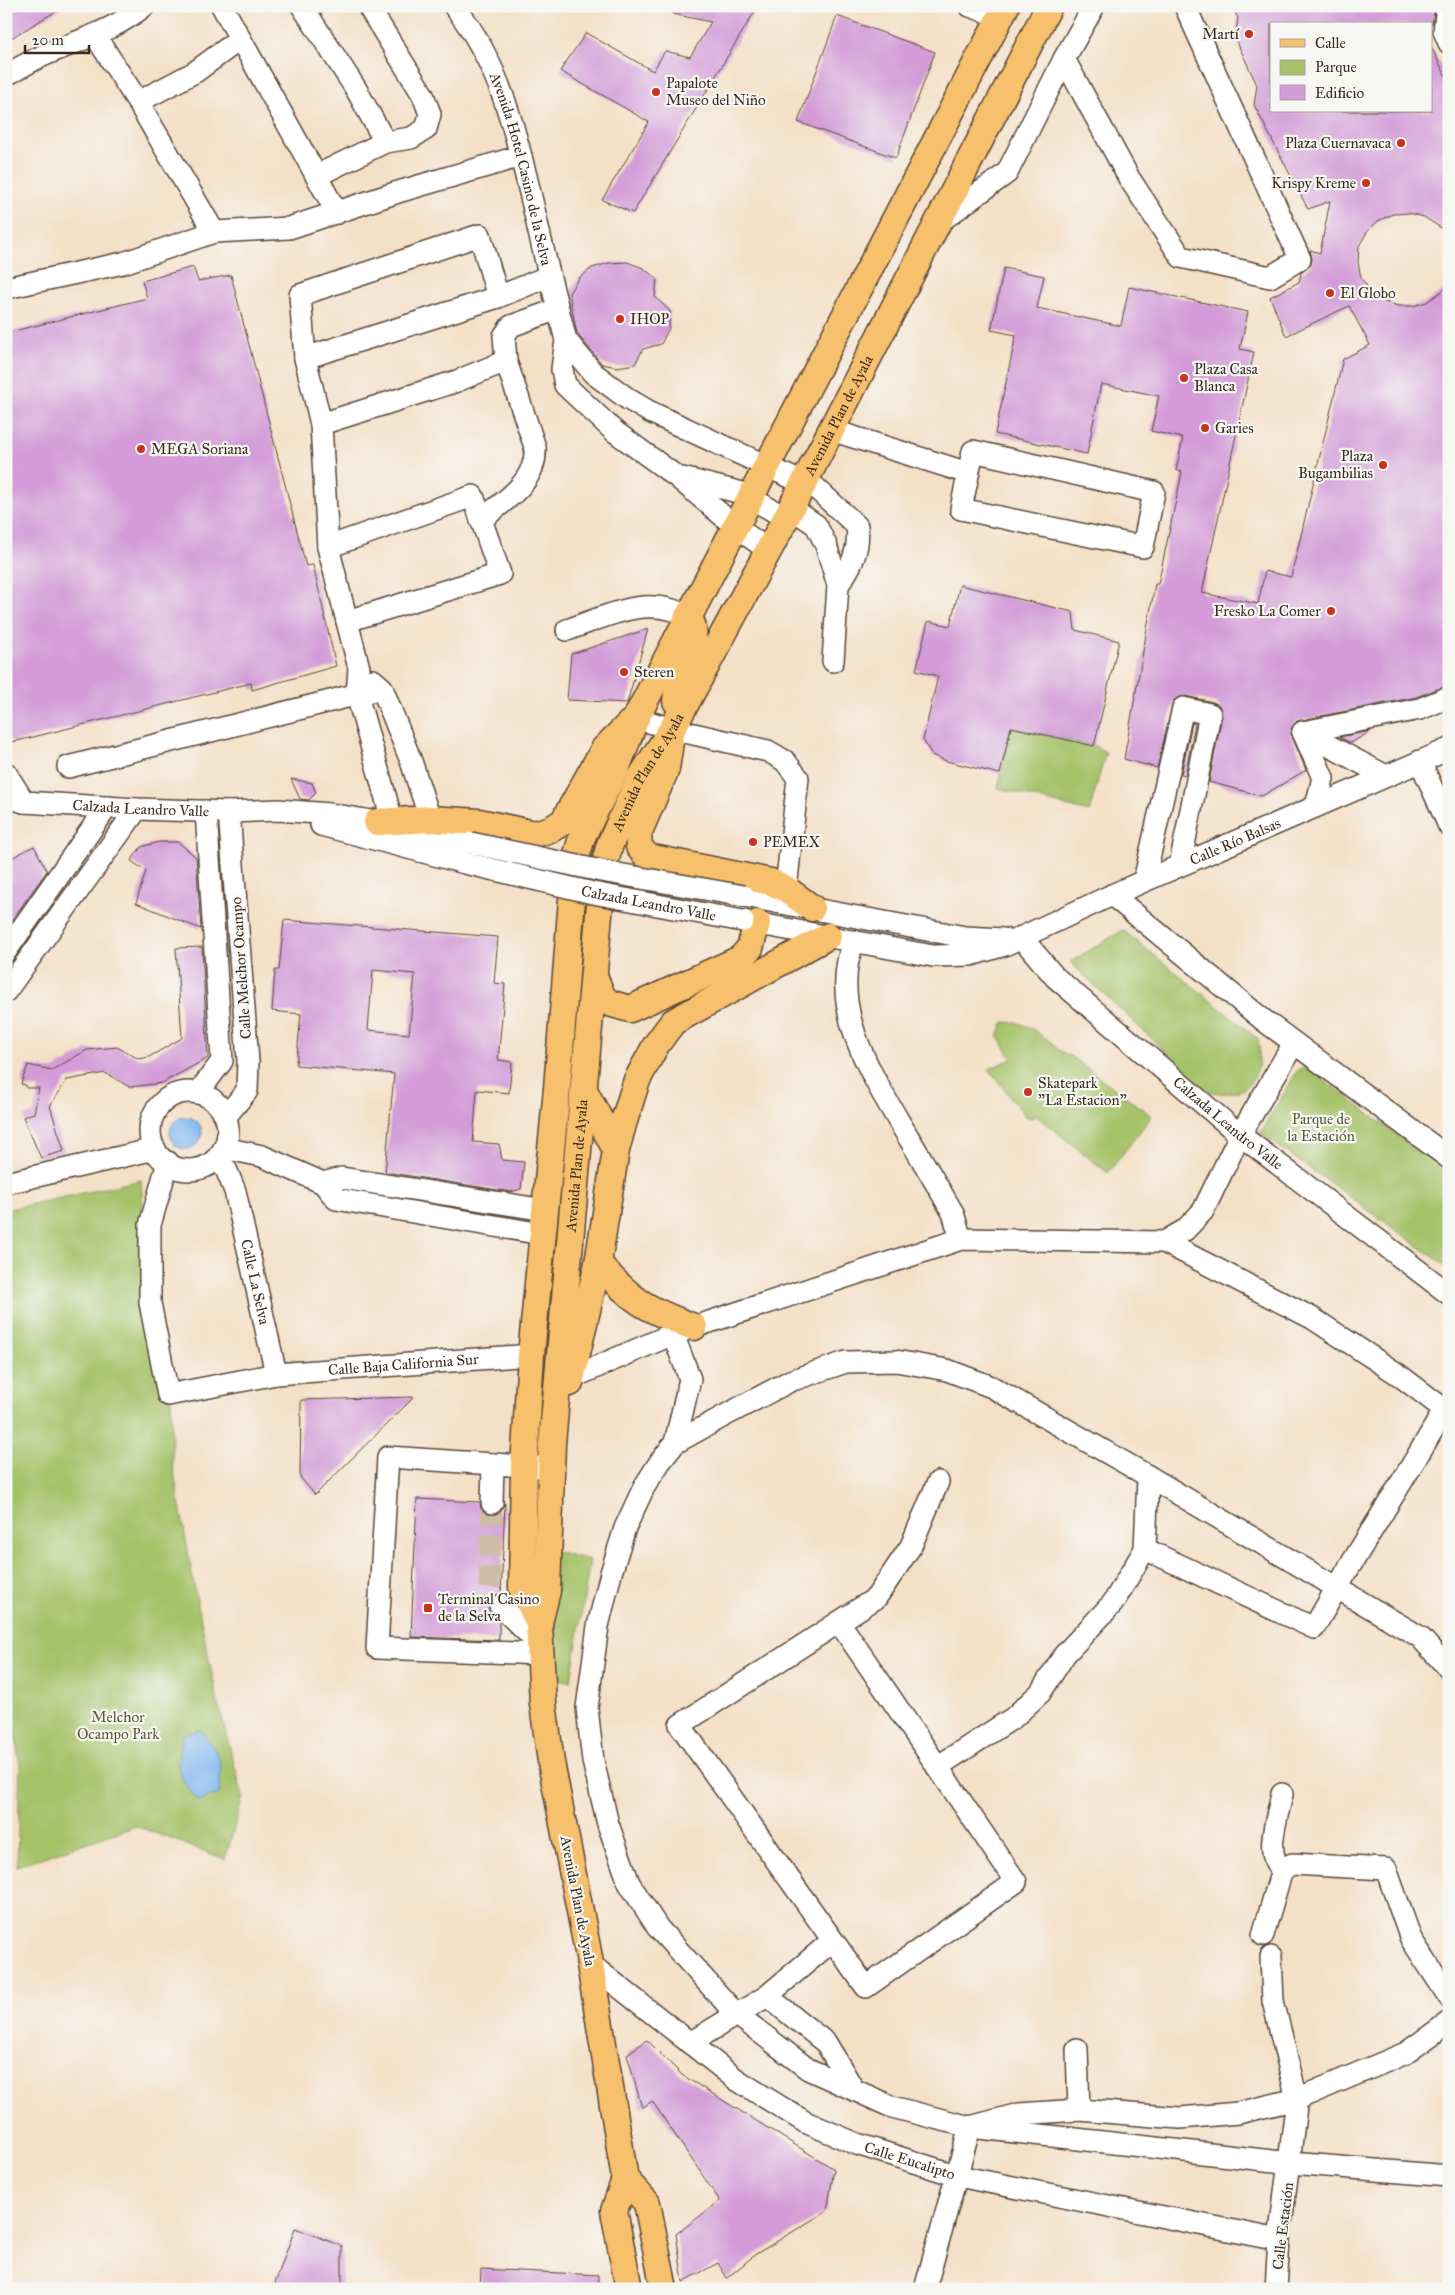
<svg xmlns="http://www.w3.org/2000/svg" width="1455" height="2295" font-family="'IM FELL Great Primer',serif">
<rect width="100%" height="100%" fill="#f6f6f2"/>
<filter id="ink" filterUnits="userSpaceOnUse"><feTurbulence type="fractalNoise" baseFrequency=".02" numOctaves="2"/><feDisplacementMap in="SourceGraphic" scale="10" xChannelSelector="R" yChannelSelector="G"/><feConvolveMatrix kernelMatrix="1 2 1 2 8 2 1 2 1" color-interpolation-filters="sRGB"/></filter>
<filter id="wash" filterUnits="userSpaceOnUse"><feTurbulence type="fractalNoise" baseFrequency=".0096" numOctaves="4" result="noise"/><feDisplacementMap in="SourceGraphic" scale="20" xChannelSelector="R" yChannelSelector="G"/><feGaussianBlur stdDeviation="1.12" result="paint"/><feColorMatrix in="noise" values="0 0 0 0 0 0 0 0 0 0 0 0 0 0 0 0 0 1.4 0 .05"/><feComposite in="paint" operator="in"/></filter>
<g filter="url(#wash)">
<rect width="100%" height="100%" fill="#f4e0c7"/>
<!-- green -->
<path fill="#a5c269" stroke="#707644" d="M1011,727l83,19 12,6 -17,60 -91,-24z
M1123,930l135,109c6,39 -10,62 -51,52l-137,-129z
M1016,1022l15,6 20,14 6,7 16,9 79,58 -44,57 -73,-58 -2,3 -7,-1 -37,-48 23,-10 -14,-23 5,-13z
M1305,1066l144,107v95l-189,-135 38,-63z
M141,1180l4,62 26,160 1,59 23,130 23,112 25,94 -18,62 -89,-33 -119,40 3,-101 -14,-79v-476z
M551,1550l39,10 -19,121 -15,-1z"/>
<!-- water -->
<path fill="#82b8f1" stroke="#5e7188" d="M170 1133a16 16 0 1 1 32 0a16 16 0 1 1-32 0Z
M200,1730c22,26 22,32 19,64l-21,7c-22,-27 -24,-33 -14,-67z"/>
<g id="blocks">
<!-- building -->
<path fill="#d39cd8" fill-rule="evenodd" d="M6,6h59l-59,35z
M674,6h84l-125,207 -31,-13 47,-78 -89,-51 26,-38 67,38 12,-20 25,6 21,-35 -38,-8z
M1232,6h198l4,6 -2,12h-161v87h160v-64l18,35v151l-25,-16 -15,-4 -16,1 -15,7 -11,11 -8,14 -1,16 3,16 9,13 12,10 16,5h15l14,-4 22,-16v399l-33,12 -119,24 -5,6 -1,7 15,36 -44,26 -53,-14 13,-66 -3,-11 -6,-3 -28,-6 -11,4 -17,68 -33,-9 31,-175h3l24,-112 -6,-2 7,-32 -32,-7 8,-35 -58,-12 -14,70 -92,-20 21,-99 -25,-5 13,-62 40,8 -7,32 84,18 8,-39 119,25 -8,37 14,3 -52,241 56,11 7,-33 26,6 52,-218 27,-14 -21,-39 -63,30 -16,-39 29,-15 2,-9 10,-8 1,-6 -2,-9 10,3 10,-52 -22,8 -54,-104 3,-20 -22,-47 3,-20z
M837,16l98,36 -39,106 -98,-36z
M627,262l16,6 14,11 -2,18 15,14 -1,17 -8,16 -18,5 -8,15 -18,3 -15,-3 -25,-30 -8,-41 10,-15 13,-10 17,-5z
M193,267l5,14 33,-6 75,291 7,-1 23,101 -84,24 -1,-7 -238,59 -7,-5v-404l141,-35 -5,-17z
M960,585l113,27 2,18 44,11 -25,105 -83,-19 -11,47 -54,-13 -14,-6 -9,-15 15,-64 -22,-6 12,-49 22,5z
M648,629l-21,74 -60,-3 4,-46z
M1192,723l3,1 -10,51 -4,-1z
M1371,731l-20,12 -11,-6z
M291,779l21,4 4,10 -7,7 -9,-1z
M159,842h19l18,15 5,72 -65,-26 10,-32 -15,-10 10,-14z
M34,846l13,25 -41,57v-67z
M284,920l214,17 -4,46 11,1 -7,76 14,2 -3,31 -32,-3 -4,52 26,2 3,16 22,2 -3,27 -10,3 -126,-20 9,-98 -98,-9 5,-51 -29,-3 3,-41h4zM373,970l42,4 -6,60 -41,-4z
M202,947l6,111 -46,25 -32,4 -25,-14 -38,7 -17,26 14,45 -23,7 -18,-41 11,-4 5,-25h-13v-3l-5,-1 7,-19 24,5 35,-20 30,-3 22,12 10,-2 33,-19 -6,-90z
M414,1397l-99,98 -15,-18 1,-77z
M417,1499l63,3 1,7 10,6 7,-1 7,-11 -4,91 -10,3 -3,6 3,12 8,8v17l-88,-3z
M647,2040l35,35 152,94 -7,42 -71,43 -29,24 -9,-15 -35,19 -7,-48 44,-33 -68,-100 -10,7 -15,-54z
M295,2228l47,18v43h-69z
M481,2269l117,6v14h-118z"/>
</g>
</g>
<g filter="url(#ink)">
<use href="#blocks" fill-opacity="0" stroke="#574537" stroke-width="1"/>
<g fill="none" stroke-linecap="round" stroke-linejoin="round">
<!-- minor-tunnel -->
<path stroke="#cfbca5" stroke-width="21" stroke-dasharray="21 11" stroke-linecap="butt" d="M492,1503l-3,87 11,16"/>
<defs>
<g id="minor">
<path d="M222,6l115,207"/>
<path d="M302,6l54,83 29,53 26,-4 15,-9 4,-15 -7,-19 -55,-89"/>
<path id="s1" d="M454,6c48,59 64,136 81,208 9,42 20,84 31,126l-4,29 3,16 49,46 63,46 59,50 32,23"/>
<path d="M970,6l31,11"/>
<path d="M1447,6l-3,25 5,12"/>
<path d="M95,35l43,67 76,130"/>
<path d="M1064,59l65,119 52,79 89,20 30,-18 -115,-253"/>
<path d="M6,75c12,-6 23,-13 34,-18 36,-16 74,-26 104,-51"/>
<path d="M138,102l57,-30 45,-33"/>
<path d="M316,176l69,-34"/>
<path d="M939,222l68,-49 57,-114 30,-53"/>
<path d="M549,276l-51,21 -193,61 16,66 136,-43 49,-20 -2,-25 7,-10 47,-17"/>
<path d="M6,288l117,-25 91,-31 75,-4 109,-36 123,-36"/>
<path d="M566,340l27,33 35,26 22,13 153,71"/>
<path d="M305,358l-5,-63 180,-60 18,62"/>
<path d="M321,424l7,123 31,121 -2,27 35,125"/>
<path d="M831,430l137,43"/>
<path d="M973,451l181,41 -11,55 -182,-38z"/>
<path d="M682,478l60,15 44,25"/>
<path d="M806,479l51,47c3,23 -5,40 -19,59"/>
<path d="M791,508l25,17 10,20 12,40 -5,76"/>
<path d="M481,520c24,-20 57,-39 54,-73l-29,-86"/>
<path d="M328,547l145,-51 27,78 -153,47"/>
<path d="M567,630c40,-14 80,-36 121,-14"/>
<path d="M373,680l9,8 29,73 19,58"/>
<path d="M636,718l36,11 96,22 17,10 13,17 -12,111"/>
<path d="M1303,732l117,-23 29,-12"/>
<path d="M1303,732l83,44"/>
<path d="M1303,732l20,46 -7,28"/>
<path d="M1420,761l29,65"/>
<path d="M68,767l314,-79"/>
<path d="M6,773l18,29"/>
<path id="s2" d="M6,796l18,6 113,7 92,3 49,-2 52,4 47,8 94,21"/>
<path d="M321,825l144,38"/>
<path d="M1144,881l39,-173 27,6 -30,151"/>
<path d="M1112,895l150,124 187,139"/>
<path d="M744,896l221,41 39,2"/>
<path id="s3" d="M743,921l190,35 38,-1 34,-10 107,-50 337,-146"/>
<path id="s4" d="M1021,937l34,40 185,158 209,159"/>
<path d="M854,941c-27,66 18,135 50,189 17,28 33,55 49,83l8,26"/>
<path d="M6,951l101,-144"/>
<path d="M6,991l131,-182"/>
<circle cx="189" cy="1131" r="39"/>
<path d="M198,1093l24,-32 -16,-250"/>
<path d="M226,1116l21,-25 1,-30 -19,-249"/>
<path d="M224,1148l38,8 61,27 13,16 206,35"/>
<path id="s5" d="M216,1159l10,10 9,22 41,183"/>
<path id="s6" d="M168,1162l-18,63v78l18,92 108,-21 255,-19"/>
<path d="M6,1183l149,-34"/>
<path d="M323,1183l19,-5 203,32"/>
<path d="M1164,1242l21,-12 18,-19 37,-76 54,-92"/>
<path d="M673,1334l17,45 -15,64"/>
<path d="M571,1378l102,-44 288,-95 203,3 148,76 87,57 50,38"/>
<path d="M493,1464l-105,-7 -11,191 165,6"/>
<path d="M492,1503l1,-39 46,3"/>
<path d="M1145,1549l169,79c41,-75 89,-144 130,-218"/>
<path d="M500,1606l41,40"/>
<path d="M839,1622l177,260 -150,105 -186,-262 196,-127 35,-52 27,-64"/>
<path d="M1449,1669l-29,-32 -272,-161 -156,-89 -45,-17 -51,-9 -50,1 -56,19 -66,35 -49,27 -15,19 -16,25 -19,41 -14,45 -13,53 -11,82 6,53 15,63 21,59 29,45 78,86 72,55 84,38 78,20 321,36 158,13"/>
<path d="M937,1767l76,-49 27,-25 25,-39 48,-51 32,-54 3,-73"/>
<path d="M1282,1870c-19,-16 -4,-54 0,-76"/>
<path d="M1263,1935l19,-65 10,-6 94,5 25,70 38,58"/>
<path d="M1271,1957l2,44 24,98 -18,141 -3,49"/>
<path id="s7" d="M590,1964l147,116 68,42 52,22 101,32 321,64"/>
<path d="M767,1996l59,47 28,47"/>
<path d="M690,2043l77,-47 65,-55"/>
<path d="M1077,2049l2,61"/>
<path d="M925,2289l45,-162 49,-13 60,-4 101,8 58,-5 59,-14 109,-46 43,-31"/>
</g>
<g id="major">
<path d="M676,701c1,-10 2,-19 6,-28 6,-19 19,-37 6,-57"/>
<path d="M670,742l-4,27 -28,65 1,13 9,10 123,25 15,7 26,19"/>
<path d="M377,822l53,-3 49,3 56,12 16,-5 12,-7 41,-73 26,-26"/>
<path d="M595,978l7,18 7,7 21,6 110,-50 10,-11 7,-25"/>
<path d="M584,1090l32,60"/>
<path d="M598,1263c33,38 50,47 96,64"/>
<path d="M570,1383l28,-120 18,-113 8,-29 13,-41 19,-35 17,-23 155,-86"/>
<path d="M539,1623l-17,-35 2,-122 7,-111 26,-267 18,-227 7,-24 34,-68 20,-51 370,-712"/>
<path d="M625,2179l22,24 17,86"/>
<path id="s8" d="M629,2289l-15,-78 11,-32 -37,-227 -37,-190 -8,-58 -4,-81 8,-32 5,-147 51,-574 7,-26 29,-64 33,-51 114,-211 263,-512"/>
</g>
</defs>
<!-- minor casing -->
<use href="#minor" stroke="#574537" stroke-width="24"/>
<!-- major casing -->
<use href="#major" stroke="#574537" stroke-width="29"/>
<!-- minor -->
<use href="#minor" stroke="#fff" stroke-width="21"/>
<!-- major -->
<use href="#major" stroke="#f7c06c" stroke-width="26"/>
<defs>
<g id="minor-bridge">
<path d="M471,843l130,28 143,25"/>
<path id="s9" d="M465,863l128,30 150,28"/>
</g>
</defs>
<!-- minor-bridge casing -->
<use href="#minor-bridge" stroke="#574537" stroke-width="24" stroke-linecap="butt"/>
<!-- minor-bridge -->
<use href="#minor-bridge" stroke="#fff" stroke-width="21"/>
</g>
</g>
<!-- markers -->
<g fill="#c8321e" stroke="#f6f6f2" stroke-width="2">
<circle cx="1249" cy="34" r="5"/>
<circle cx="656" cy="92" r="5"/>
<circle cx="1401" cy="143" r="5"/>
<circle cx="1366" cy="183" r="5"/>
<circle cx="1330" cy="293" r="5"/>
<circle cx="620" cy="319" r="5"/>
<circle cx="1184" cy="378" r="5"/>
<circle cx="1205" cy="428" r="5"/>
<circle cx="141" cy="449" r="5"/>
<circle cx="1383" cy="465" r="5"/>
<circle cx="1331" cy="611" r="5"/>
<circle cx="624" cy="672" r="5"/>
<circle cx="753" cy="842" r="5"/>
<circle cx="1028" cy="1092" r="5"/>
<rect x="423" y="1603" width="10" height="10" rx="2.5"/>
</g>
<g text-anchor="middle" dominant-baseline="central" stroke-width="4.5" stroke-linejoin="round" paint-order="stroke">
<!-- poi labels -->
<g font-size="15" fill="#3b2a1e" stroke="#f6f6f2" text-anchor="start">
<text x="1239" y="34" text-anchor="end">Martí</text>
<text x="666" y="83">Papalote<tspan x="666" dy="17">Museo del Niño</tspan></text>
<text x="1391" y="143" text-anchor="end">Plaza Cuernavaca</text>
<text x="1356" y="183" text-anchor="end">Krispy Kreme</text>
<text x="1340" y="293">El Globo</text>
<text x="630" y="319">IHOP</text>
<text x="1194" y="369">Plaza Casa<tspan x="1194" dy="17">Blanca</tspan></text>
<text x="1215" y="428">Garies</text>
<text x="151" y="449">MEGA Soriana</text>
<text x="1373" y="456" text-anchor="end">Plaza<tspan x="1373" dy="17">Bugambilias</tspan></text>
<text x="1321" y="611" text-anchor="end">Fresko La Comer</text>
<text x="634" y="672">Steren</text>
<text x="763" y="842">PEMEX</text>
<text x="1038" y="1083">Skatepark<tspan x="1038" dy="17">"La Estacion"</tspan></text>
<text x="438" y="1599">Terminal Casino<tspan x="438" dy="17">de la Selva</tspan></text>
</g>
<!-- street labels -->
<g font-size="15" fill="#3b2a1e" stroke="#f6f6f2">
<text stroke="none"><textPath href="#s1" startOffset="178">Avenida Hotel Casino de la Selva</textPath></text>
<text stroke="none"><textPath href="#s8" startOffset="1946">Avenida Plan de Ayala</textPath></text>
<text stroke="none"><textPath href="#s8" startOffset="1541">Avenida Plan de Ayala</textPath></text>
<text stroke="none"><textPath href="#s2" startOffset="136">Calzada Leandro Valle</textPath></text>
<text stroke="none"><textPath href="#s3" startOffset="519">Calle Río Balsas</textPath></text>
<text stroke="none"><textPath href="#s9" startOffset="188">Calzada Leandro Valle</textPath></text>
<text transform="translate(241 968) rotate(-94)">Calle Melchor Ocampo</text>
<text stroke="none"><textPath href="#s4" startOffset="279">Calzada Leandro Valle</textPath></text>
<text stroke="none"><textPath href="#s8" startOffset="1136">Avenida Plan de Ayala</textPath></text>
<text stroke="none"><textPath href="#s5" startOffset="131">Calle La Selva</textPath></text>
<text stroke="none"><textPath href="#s6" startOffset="475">Calle Baja California Sur</textPath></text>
<text transform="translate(578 1901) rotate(79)">Avenida Plan de Ayala</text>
<text stroke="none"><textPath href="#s7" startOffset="379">Calle Eucalipto</textPath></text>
<text transform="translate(1283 2226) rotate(-83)">Calle Estación</text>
</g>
<!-- park labels -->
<g font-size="15" fill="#5b5834" stroke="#f6f6f2">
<text x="1321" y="1119">Parque de<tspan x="1321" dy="17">la Estación</tspan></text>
<text x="118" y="1717">Melchor<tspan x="118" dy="17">Ocampo Park</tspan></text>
</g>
</g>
<!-- margin -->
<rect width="1455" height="2295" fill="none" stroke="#f6f6f2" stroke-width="25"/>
<!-- legend -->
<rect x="1270" y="22" width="162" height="90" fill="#f6f6f2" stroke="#aba49d"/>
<rect x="1280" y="39" width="25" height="8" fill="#f7c06c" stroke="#aba49d"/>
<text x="1315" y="48" font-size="15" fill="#3b2a1e">Calle</text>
<rect x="1280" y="60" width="25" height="15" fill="#a5c269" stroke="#aba49d"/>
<text x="1315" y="72" font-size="15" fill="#3b2a1e">Parque</text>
<rect x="1280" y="85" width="25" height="15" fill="#d39cd8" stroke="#aba49d"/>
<text x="1315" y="98" font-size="15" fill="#3b2a1e">Edificio</text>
<!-- scale -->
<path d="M25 45v8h64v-8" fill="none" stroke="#3b2a1e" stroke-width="2.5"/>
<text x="32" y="45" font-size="15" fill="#3b2a1e" stroke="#f6f6f2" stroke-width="4" paint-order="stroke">20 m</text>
</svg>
